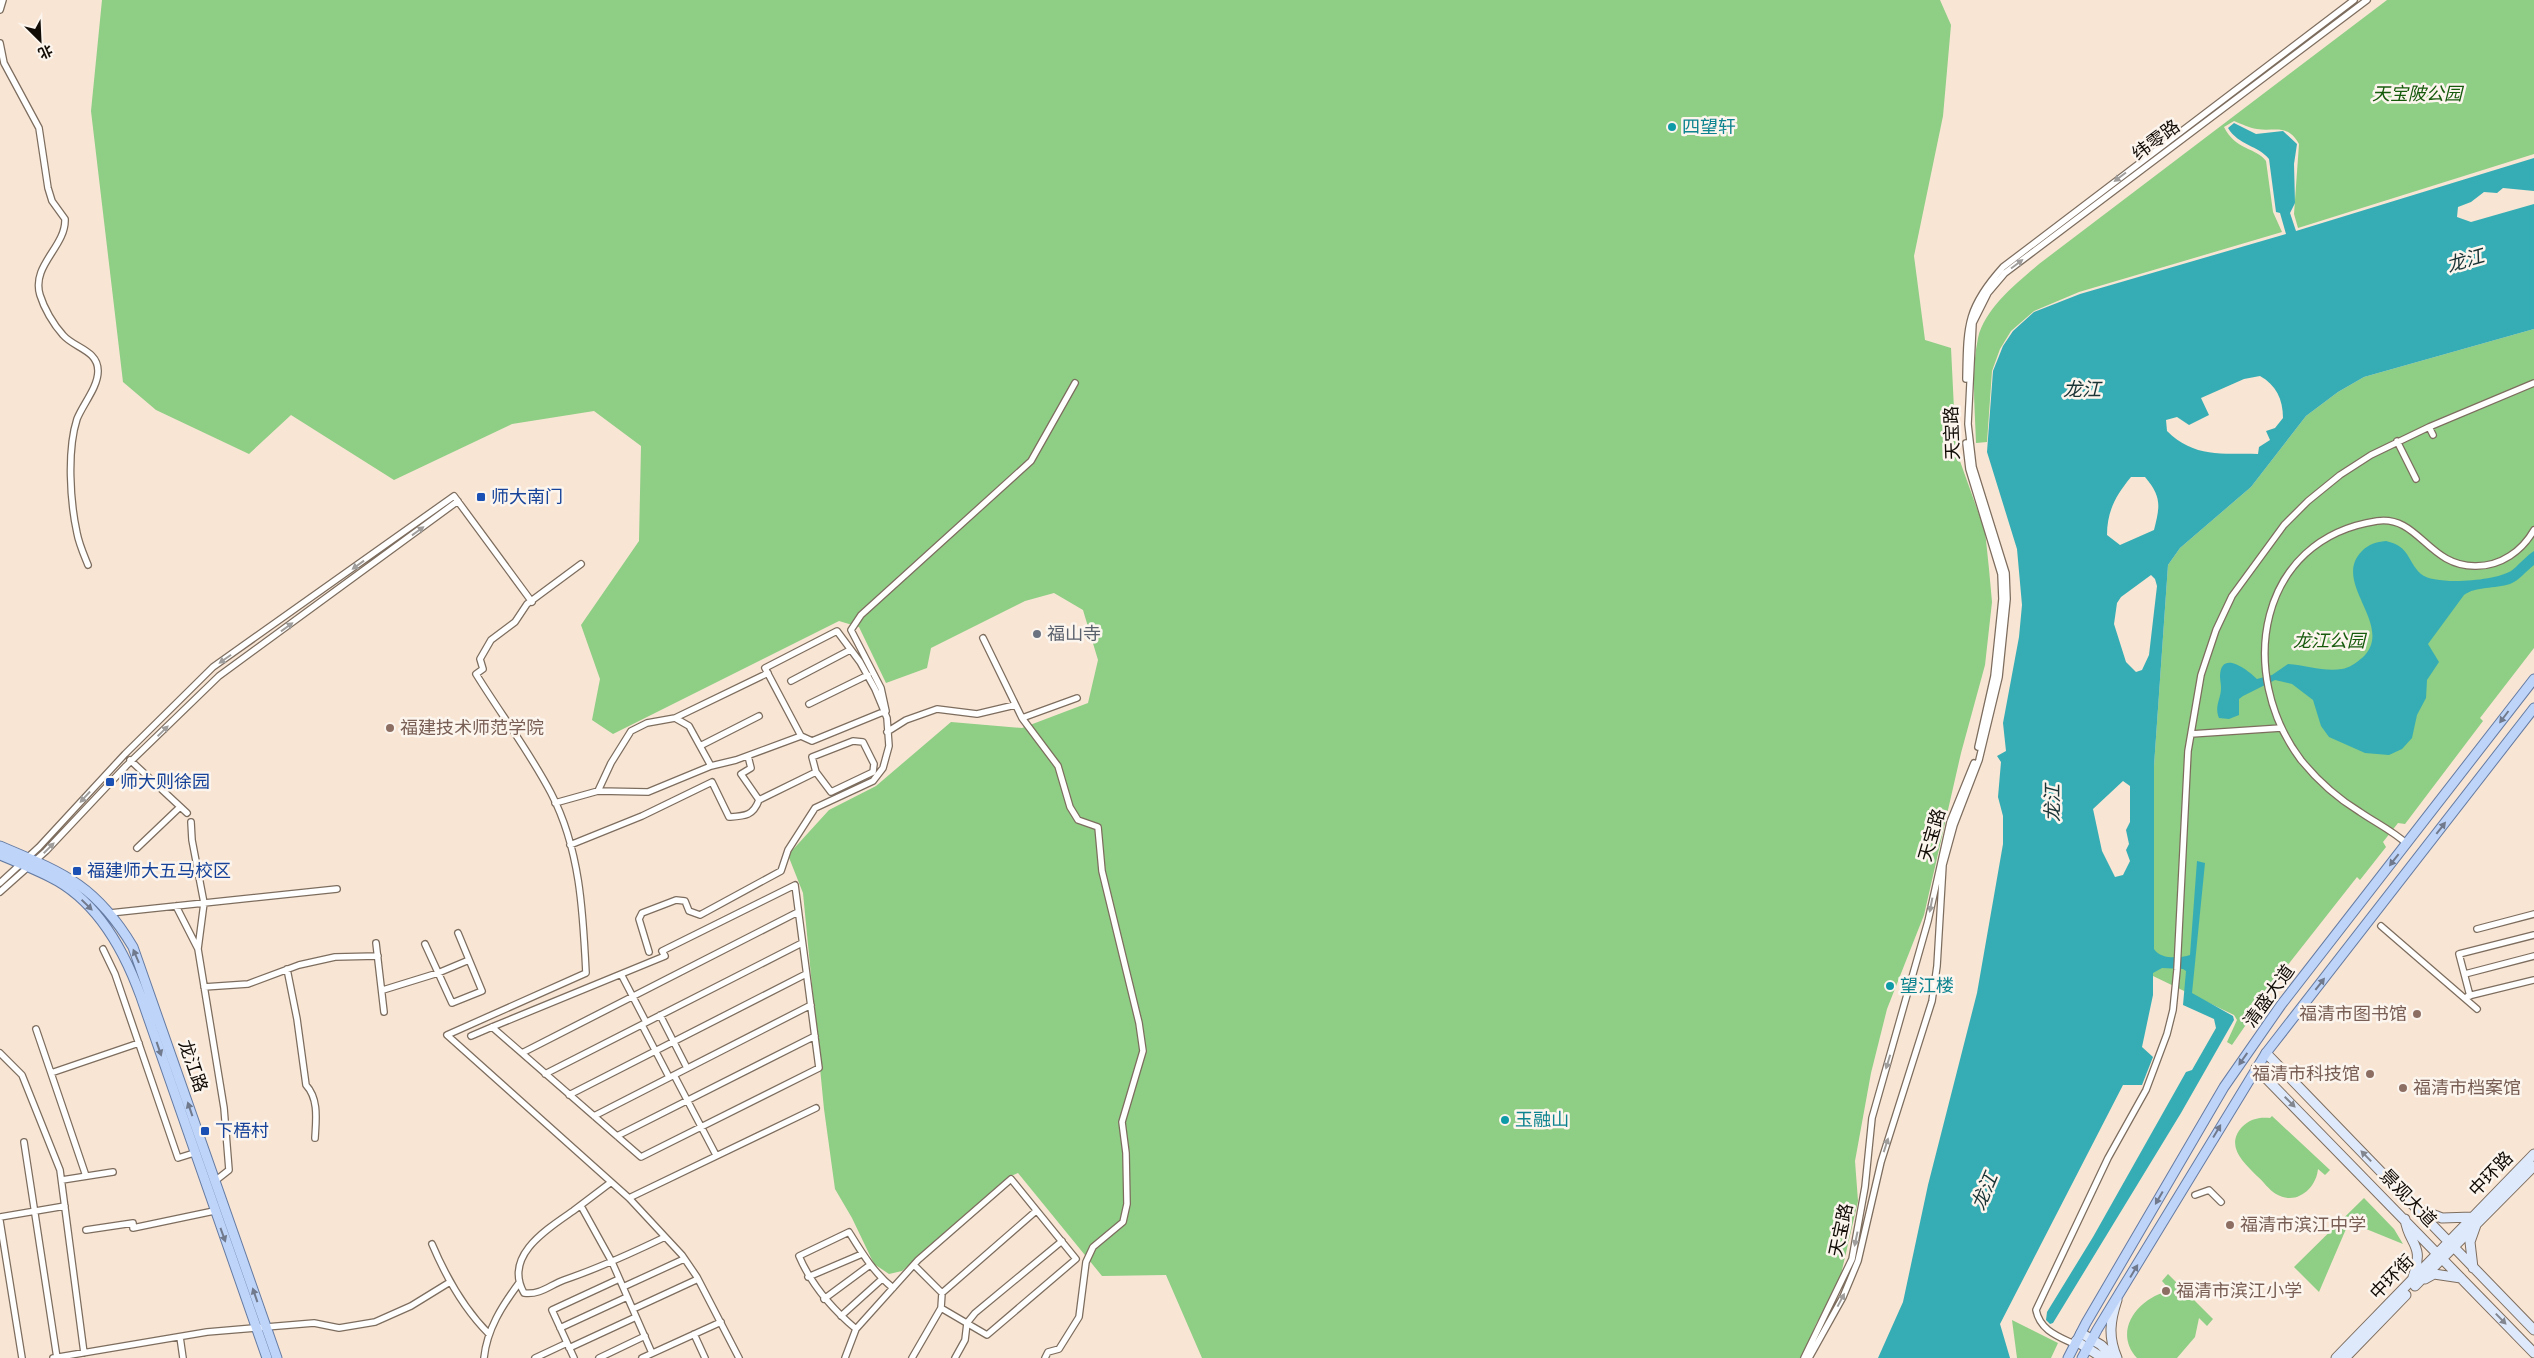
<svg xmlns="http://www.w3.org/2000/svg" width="2534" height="1358" viewBox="0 0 2534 1358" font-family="'Zilla Slab','Noto Sans SC',serif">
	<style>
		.green { fill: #8ece85 }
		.water { fill: #36adb4; fill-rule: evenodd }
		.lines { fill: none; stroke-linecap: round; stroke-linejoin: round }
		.street-casing { stroke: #7d6d5e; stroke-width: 8 }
		.secondary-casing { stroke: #7d6d5e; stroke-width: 11 }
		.primary-casing { stroke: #657ba2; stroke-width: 11 }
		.street { stroke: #fff; stroke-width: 5.5 }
		.secondary { stroke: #dee9fc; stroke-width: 9 }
		.primary { stroke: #bed4f9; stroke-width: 9 }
		.oneway { fill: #a09e9c }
		.oneway2 { fill: #717a8c }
		.oneway3 { fill: #82868e }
		.culture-dot { fill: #0f9aa8; stroke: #fcf5ee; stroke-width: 2 }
		.transit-dot { fill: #1a4fb4; stroke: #fcf5ee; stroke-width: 2 }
		.worship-dot { fill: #6b7280; stroke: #fcf5ee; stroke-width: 2 }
		.education-dot { fill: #8d6e63; stroke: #fcf5ee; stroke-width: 2 }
		.labels { text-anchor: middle; stroke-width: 5; stroke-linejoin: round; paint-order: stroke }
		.park-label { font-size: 18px; font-style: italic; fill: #165a0c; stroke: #fcf5ee }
		.culture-label { font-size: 18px; fill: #0d838f; stroke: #fcf5ee; text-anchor: start }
		.street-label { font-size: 18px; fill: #120c07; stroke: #fcf5ee }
		.transit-label { font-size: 18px; fill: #164399; stroke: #fcf5ee; text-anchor: start }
		.worship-label { font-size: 18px; fill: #5b616d; stroke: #fcf5ee; text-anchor: start }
		.education-label { font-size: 18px; fill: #785e54; stroke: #fcf5ee; text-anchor: start }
		.water-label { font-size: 19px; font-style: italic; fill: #1a3335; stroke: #fcf5ee }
	</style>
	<rect width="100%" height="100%" fill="#f8e5d4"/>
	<!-- green -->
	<path class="green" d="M102,0H1940L1951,25L1943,116L1914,256L1925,340L1951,348L1956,450L1985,531L1989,569L1992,602L1985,665L1961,753L1924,915L1887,1009L1871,1073L1855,1161L1858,1201L1839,1283L1816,1324L1802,1358H1202L1166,1275L1102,1276L1018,1173L1011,1176L902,1271L889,1274L874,1264L852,1218L835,1189L824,1109L803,893L788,855L829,810L876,786L951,722L1022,728L1088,703L1098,660L1083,610L1054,593L1025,601L931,648L927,668L886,683L859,627L839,621L613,734L592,720L600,679L581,625L639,541L641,446L594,411L512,424L394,480L291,415L249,454L156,410L123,382L91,111Z
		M2387,0H2534V154L2298,228L2294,214L2299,144C2287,123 2275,132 2257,129C2249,128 2242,124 2234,121L2224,127C2235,150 2257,148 2266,161L2273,212L2282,232L2079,292L2034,311L2011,331L2000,349L1992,371L1987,442L1976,443C1975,409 1971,371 1978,338C1985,308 2017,283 2039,264Z
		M2534,329V648L2480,718L2483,721L2405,824L2398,823L2383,842L2386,847L2360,880L2357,877L2254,1008L2256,1010L2232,1045L2227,1042L2237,1020L2234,1015L2153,976L2154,766L2168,565L2180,548L2251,487L2306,416L2338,392L2364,377Z
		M2272,1116L2330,1170L2325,1175L2318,1169C2316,1189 2296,1206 2276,1194C2269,1190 2263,1181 2257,1176C2243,1162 2225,1146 2242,1127C2250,1119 2259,1117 2270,1118Z
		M2364,1198L2394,1229L2403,1244L2349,1222L2319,1292L2294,1267Z
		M2168,1274L2213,1319L2207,1326L2199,1318L2195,1337L2177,1358H2137C2111,1330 2141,1295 2171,1291L2162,1281Z
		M2012,1320L2058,1343L2051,1358H2017Z"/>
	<!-- water -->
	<path class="water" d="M2234,123L2256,134L2283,131L2297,144L2294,164L2295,203L2290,213L2296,231L2534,158V191L2503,188L2497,193L2484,192L2471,202L2458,207L2457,217L2471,222L2534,204V329L2364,377L2338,392L2306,416L2251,487L2180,548L2168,565L2154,766V949C2161,960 2180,958 2190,955L2197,861L2205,863L2192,993L2233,1016L2234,1020L2181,1113L2053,1323L2050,1324L2046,1320L2047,1312L2093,1237L2186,1072L2192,1070L2216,1028L2214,1019L2183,1005L2186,971L2183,969L2162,968L2153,973V995L2142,1047L2153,1057L2142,1085H2123L2000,1324L2010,1358H1878L1903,1302L1928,1185L1977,993L2003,844V816L1998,797L2001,762L1997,756L2006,751L2003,723L2019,637L2022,605L2017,549L1987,452L1993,371L2003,346L2013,331L2034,312L2080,294L2286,234L2280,213L2276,212L2269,159C2258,145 2239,146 2228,128ZM2260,376C2276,385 2283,399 2283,418L2275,428L2266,431L2270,440L2259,447L2258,454C2222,453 2194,458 2167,431L2166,420L2177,417L2189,425L2209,415L2201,398L2244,379ZM2131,477H2145C2162,497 2160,506 2154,530L2120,545L2107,535C2107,511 2116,495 2131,477ZM2151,575L2155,579L2157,586L2149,655L2142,670L2136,672L2126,662L2114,624L2117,603L2121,597ZM2123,781L2130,786V822L2126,830L2129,844L2126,850L2130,861L2123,875L2115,877L2102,851L2093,809Z
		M2386,541C2411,547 2406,560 2421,574C2435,586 2495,581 2511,571C2519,565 2525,557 2534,551V565C2526,571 2520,580 2510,584C2495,589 2476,586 2464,595L2428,644L2439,662L2427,680L2426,698L2417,715L2412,738L2402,749L2389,755L2365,753L2329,737L2321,726L2313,700L2292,684L2275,680L2243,696L2239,699V715L2229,719L2219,718C2214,706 2221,699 2221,688C2221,684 2220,680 2220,676C2221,649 2248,670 2257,679L2272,675L2288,664C2306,665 2324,672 2342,669C2349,668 2356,663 2362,658C2397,626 2330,583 2362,551C2369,544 2376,542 2386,541Z"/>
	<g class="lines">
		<defs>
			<path id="street" d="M0,10L3,0
				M0,43L4,63L39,128L48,188L52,201L65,219C66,247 31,265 40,295C44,308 53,324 63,335C74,348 98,350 98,371C98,387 83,404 77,419C67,450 70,501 77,533C79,544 84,555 88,565
				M1966,379C1967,326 1966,308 2003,267L2354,0
				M2429,427L2433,435
				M2397,441L2416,479
				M1966,443L1969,469L2001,574L2002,599L1994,676L1978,747
				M581,564L527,604L515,622L491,640L480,659L483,669L476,674C500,713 529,751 551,793C580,849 583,911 586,973L447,1035L629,1198L682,1255L697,1277L739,1358
				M983,638L1022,718L1077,698
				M791,681L850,650
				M809,704L868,675
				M886,711L881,688L851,630L861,615L1031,461L1075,383
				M675,718L768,673
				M1022,718L1058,766L1070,807L1078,820L1098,827L1102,871L1139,1023L1143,1051L1122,1122L1126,1153L1127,1204L1123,1222L1093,1247L1086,1262L1079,1317L1059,1349L1048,1352L1045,1358
				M887,732L906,720L937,709L977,714L1015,705
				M2191,734L2281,728
				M853,741L863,742L874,764L873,772L831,792L816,772L812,757Z
				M700,746L759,716
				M748,756L751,768L741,774L759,800L816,772
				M130,760L187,813
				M598,791L611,763L631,731L647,723L675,718L689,726L711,766
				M555,803L598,791L648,792L711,766L736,760L801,736L812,741L883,712
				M191,822L192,840L204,903L198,949
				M2407,844C2393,831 2376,823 2360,812C2337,798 2318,781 2301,760C2236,674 2257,539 2377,521C2419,515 2428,567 2476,566C2501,566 2522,551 2534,530
				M570,845L642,816L712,782L729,817C745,816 753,816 759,800
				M137,848L180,807
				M0,883L39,847L125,754L213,667L454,496L532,602
				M0,892L46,851L126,766L219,676L458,501
				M176,906L198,949L224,1108L229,1170L215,1181
				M110,913L337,889
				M2381,926L2477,1009
				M2477,929L2534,914
				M376,943L384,1012
				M425,944L452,1003L482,991L458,933
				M103,949L115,974L178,1158L194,1153
				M649,952L639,919L642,913L676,900L685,901L689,911L700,915L781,871L788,850L815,808L873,781L883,768L889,746L887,718L875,689L860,662L837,631L765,668L801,736
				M287,969L297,1019L306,1085C319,1099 316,1120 315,1138
				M621,974L646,1022
				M2465,974L2534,956
				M204,987L248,984L299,965L335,957L378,956
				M383,990L438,973L469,960
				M2468,996L2534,980
				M2470,996L2459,954L2534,935
				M660,1015L687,1068
				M642,1025L669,1077
				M36,1029L86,1176
				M471,1036L492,1027L665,956L662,951L795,885L819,1068L641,1157L492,1027
				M0,1053L22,1075L60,1170L84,1353
				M522,1053L798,912
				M51,1073L139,1043
				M545,1074L802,943
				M674,1075L716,1155
				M569,1095L806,974
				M594,1116L811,1005
				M617,1136L815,1036
				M24,1142L57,1358
				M62,1180L113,1172
				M610,1183C598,1192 585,1202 573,1211C547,1229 503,1256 524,1293C541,1295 550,1285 564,1280C599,1268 632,1253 665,1237
				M2195,1195L2209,1190L2221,1202
				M629,1198L816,1108
				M581,1206L612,1262L652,1353
				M0,1217L65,1206
				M0,1221L22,1358
				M86,1230L133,1223V1228L214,1211
				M432,1244C446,1277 464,1309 489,1334
				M914,1265L942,1293
				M808,1277L862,1254
				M623,1287L684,1259
				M824,1299L870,1265
				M633,1309L698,1279
				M841,1316L882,1279
				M560,1328L627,1297
				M856,1329C831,1308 812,1286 799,1256L849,1232C862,1253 874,1273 893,1288
				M694,1334L705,1358
				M180,1337L183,1358
				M2074,1344C2057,1336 2040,1330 2036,1310L2108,1158L2146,1090L2167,1034L2173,1010L2177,970L2188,751L2201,675L2216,630L2232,596L2284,525L2308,501L2340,475L2371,455L2429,427L2534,383
				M569,1348L636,1317
				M53,1358L207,1332L314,1323L339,1328L375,1322L411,1306L450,1282
				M484,1358C487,1329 502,1306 519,1283
				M535,1358L567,1343
				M574,1358L552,1310L619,1279
				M599,1358L645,1336
				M642,1358L721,1322
				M845,1358L856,1329L918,1260L1011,1179L1076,1259L987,1335L941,1308
				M912,1358L941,1308L942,1293L1036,1211
				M955,1358L965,1340L967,1323L975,1313L1062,1241
				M1804,1358L1852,1259L1865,1187L1872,1118L1928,921L1950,822L1974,763
				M1809,1358L1843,1297L1858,1261L1881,1162L1932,1001L1937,966L1943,865L1954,825L1979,760L1999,677L2007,599L2006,573L1973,467L1968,424L1973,323L1988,293L2005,273L2367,0"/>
			<path id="secondary" d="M2266,1053L2534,1330
				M2256,1068L2534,1353
				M2421,1210L2442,1218L2472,1217
				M2405,1219C2409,1246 2425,1243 2413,1277
				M2473,1268L2470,1242L2476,1225
				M2425,1279L2434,1274L2461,1278
				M2415,1286L2534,1166
				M2081,1333L2101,1345L2114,1358
				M2076,1341L2103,1358
				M2117,1358C2108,1337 2110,1321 2117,1300
				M2336,1358L2534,1154
				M2345,1358L2406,1295"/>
			<path id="primary" d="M0,846C64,873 96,885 133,947L277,1358
				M0,855C17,862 34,869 50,877C97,900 124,950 141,997L267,1358
				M2068,1358L2086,1323L2224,1087L2281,1005L2534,679
				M2082,1358L2097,1330L2266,1053L2534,708"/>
		</defs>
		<!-- street casing -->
		<use href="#street" class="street-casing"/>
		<!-- secondary casing -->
		<use href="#secondary" class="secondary-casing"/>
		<!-- primary casing -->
		<use href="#primary" class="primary-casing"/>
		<!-- street -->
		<use href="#street" class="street"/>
		<!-- secondary -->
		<use href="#secondary" class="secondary"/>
		<!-- primary -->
		<use href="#primary" class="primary"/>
	</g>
	<!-- one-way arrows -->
	<defs><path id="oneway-solid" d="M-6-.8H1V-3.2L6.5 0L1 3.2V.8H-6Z" transform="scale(1.25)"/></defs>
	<g class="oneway">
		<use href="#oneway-solid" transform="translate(2120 177) rotate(143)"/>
		<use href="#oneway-solid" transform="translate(2017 264) rotate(-37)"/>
		<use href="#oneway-solid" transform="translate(418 531) rotate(-36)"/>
		<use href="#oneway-solid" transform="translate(358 565) rotate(144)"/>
		<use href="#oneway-solid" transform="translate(287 627) rotate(-36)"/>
		<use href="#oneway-solid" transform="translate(225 659) rotate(145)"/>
		<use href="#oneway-solid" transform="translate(163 731) rotate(-44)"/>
		<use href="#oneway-solid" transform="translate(85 797) rotate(133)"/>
		<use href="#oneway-solid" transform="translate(49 848) rotate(-45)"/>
		<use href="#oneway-solid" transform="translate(1931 905) rotate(101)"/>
		<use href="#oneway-solid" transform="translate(1888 1062) rotate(107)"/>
		<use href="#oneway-solid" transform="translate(1886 1145) rotate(-72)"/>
		<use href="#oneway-solid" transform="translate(1856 1239) rotate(102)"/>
		<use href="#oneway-solid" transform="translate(1841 1300) rotate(-62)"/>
	</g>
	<g class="oneway2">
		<use href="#oneway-solid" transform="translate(2504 717) rotate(127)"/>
		<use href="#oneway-solid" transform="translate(2441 828) rotate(-52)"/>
		<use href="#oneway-solid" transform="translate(2394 860) rotate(128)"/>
		<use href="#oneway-solid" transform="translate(87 905) rotate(44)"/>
		<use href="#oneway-solid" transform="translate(136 956) rotate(-113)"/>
		<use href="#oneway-solid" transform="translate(2320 984) rotate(-52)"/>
		<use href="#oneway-solid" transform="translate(159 1049) rotate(71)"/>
		<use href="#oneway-solid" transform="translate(2243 1059) rotate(125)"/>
		<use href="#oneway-solid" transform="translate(190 1109) rotate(-109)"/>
		<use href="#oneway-solid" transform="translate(2217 1131) rotate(-59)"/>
		<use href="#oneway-solid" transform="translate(2159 1198) rotate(120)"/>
		<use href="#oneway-solid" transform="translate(223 1235) rotate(70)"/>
		<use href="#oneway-solid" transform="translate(2134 1271) rotate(-59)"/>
		<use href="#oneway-solid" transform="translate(255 1295) rotate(-109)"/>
	</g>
	<g class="oneway3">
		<use href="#oneway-solid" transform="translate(2290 1102) rotate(45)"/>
		<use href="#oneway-solid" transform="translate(2366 1156) rotate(-134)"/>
		<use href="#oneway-solid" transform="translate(2501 1319) rotate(46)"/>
	</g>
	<!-- markers -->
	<g class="culture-dot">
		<circle cx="1672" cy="127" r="5"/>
		<circle cx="1890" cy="986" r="5"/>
		<circle cx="1505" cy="1120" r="5"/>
	</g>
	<g class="transit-dot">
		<rect x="476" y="492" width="10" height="10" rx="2.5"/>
		<rect x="105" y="777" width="10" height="10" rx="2.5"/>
		<rect x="72" y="866" width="10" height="10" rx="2.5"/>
		<rect x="200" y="1126" width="10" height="10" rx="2.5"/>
	</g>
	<circle class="worship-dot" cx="1037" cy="634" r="5"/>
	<g class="education-dot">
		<circle cx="390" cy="728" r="5"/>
		<circle cx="2417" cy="1014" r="5"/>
		<circle cx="2370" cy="1074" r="5"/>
		<circle cx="2403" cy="1088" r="5"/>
		<circle cx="2230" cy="1225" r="5"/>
		<circle cx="2166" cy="1291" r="5"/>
	</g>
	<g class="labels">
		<!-- park labels -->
		<g class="park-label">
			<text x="2417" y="100">天宝陂公园</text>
			<text x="2329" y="647">龙江公园</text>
		</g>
		<!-- culture labels -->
		<g class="culture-label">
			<text x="1682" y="133">四望轩</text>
			<text x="1900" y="992">望江楼</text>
			<text x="1515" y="1126">玉融山</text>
		</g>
		<!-- street labels -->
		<g class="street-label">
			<text transform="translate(2156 140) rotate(-37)" y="6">纬零路</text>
			<text transform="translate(1952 433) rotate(-92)" y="6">天宝路</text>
			<text transform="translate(1932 835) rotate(-74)" y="6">天宝路</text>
			<text transform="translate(2269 996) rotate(-54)" y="6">清盛大道</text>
			<text transform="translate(193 1066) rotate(71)" y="6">龙江路</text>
			<text transform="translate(2491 1174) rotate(-46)" y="6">中环路</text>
			<text transform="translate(2408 1198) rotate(46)" y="6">景观大道</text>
			<text transform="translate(1841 1230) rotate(-78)" y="6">天宝路</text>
			<text transform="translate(2392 1277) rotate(-46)" y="6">中环街</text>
		</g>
		<!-- transit labels -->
		<g class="transit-label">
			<text x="491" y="503">师大南门</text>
			<text x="120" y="788">师大则徐园</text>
			<text x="87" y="877">福建师大五马校区</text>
			<text x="215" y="1137">下梧村</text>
		</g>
		<!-- worship labels -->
		<g class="worship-label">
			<text x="1047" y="640">福山寺</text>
		</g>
		<!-- education labels -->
		<g class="education-label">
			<text x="400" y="734">福建技术师范学院</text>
			<text x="2407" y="1020" text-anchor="end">福清市图书馆</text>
			<text x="2360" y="1080" text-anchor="end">福清市科技馆</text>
			<text x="2413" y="1094">福清市档案馆</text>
			<text x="2240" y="1231">福清市滨江中学</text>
			<text x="2176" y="1297">福清市滨江小学</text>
		</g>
		<!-- water labels -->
		<g class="water-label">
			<text transform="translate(2465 260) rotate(-16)" y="7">龙江</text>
			<text x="2082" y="396">龙江</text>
			<text transform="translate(2052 803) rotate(-90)" y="7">龙江</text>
			<text transform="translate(1984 1191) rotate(-67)" y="7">龙江</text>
		</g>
	</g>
	<!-- north arrow -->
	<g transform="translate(40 40) rotate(156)" stroke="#fcf5ee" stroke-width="4" paint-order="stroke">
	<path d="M0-4L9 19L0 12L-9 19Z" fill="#120c07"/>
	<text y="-8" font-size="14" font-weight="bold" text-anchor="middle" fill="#120c07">北</text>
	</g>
</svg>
